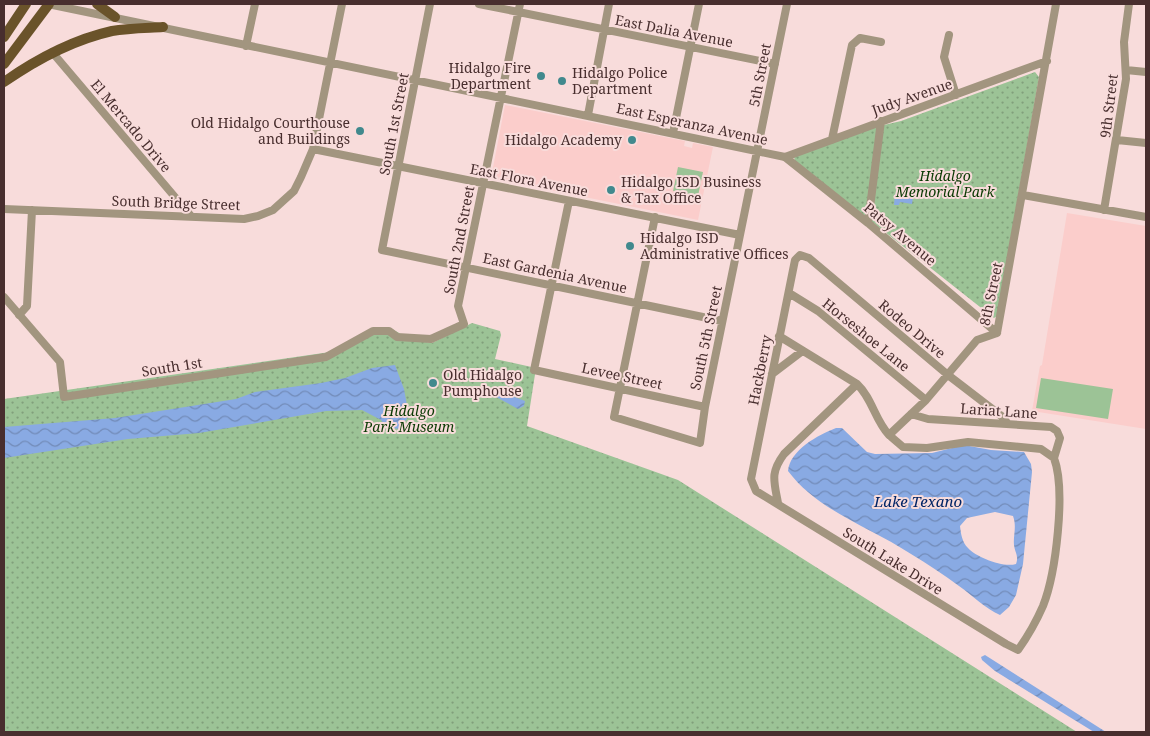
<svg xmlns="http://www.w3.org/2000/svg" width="1150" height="736" viewBox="0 0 1150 736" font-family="'Noto Serif',serif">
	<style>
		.built { fill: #fbcdcb }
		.grass { fill: #9cc396 }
		.park { fill: url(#park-dots) }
		.water { fill: url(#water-waves); fill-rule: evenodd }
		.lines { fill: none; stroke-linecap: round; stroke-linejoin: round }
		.minor { stroke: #a2957f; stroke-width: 8 }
		.major { stroke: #6a532a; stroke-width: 10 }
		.poi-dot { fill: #41898d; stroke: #f8dcdb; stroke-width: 2 }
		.labels { text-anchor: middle; stroke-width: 4; stroke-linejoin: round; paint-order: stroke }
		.street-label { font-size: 14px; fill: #482e2e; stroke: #f8dcdb }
		.poi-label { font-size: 14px; fill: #482e2e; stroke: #f8dcdb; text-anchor: start }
		.park-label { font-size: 14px; font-style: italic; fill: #0a3a03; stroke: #f8dcdb }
		.water-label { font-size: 15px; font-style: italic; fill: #012465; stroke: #f8dcdb }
	</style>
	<defs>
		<pattern id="park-dots" width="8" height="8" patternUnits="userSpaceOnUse" patternTransform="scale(1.25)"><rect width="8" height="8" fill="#9cc396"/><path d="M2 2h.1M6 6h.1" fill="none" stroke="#819f7b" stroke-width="1.8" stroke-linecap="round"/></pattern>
		<pattern id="water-waves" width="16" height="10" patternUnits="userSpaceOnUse" patternTransform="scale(1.25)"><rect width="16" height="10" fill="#89aae3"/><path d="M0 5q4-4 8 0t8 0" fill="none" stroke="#728bb8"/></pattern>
	</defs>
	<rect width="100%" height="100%" fill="#f8dcdb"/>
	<!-- built -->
	<path class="built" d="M505,105L685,141L684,146L692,148L693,143L713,147L698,220L491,178Z
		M1067,213L1146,226V429L1032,411L1040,366L1042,365Z"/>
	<!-- grass -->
	<path class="grass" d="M678,167L703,172L698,196L673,191Z
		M1041,378L1113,389L1108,419L1036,408Z"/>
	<!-- park -->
	<path class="park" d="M1035,72L1039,77L997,316L994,318L795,161L794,157L867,129L901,121Z
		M472,323L500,331L501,335L495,359L536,368L527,426L678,480L1077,732H4V399L330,352L366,332L392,329L410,339L432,343Z"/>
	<!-- water -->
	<path class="water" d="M910,190L914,191L912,204L900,202L899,205H894L895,194L909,196Z
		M395,365L404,389L409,416L399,429L386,427L381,420L362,410L326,411L199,433L128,439L4,458V427L115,418L236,399L255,392L321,383L345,378L372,368Z
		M487,389H494L525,401L524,406L518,409L487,392Z
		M836,428H842L867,452L875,454L932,453L964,445L991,450L1024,452L1031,464L1032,472L1023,564L1016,595L1009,607L1000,615C985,608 973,596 959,586C944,575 928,564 911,554C870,527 818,511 788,471C790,450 818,435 836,428ZM995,512L1013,516C1017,527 1013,535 1014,545C1015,553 1019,556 1016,564C1003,568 976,557 968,548C962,542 961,534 960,526L967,518Z
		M985,655L1106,732H1094L995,671L982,660L981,657Z"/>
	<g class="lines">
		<!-- minor -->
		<path class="minor" d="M48,4L785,157L868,223L997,333
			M430,4L382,250L722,321
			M479,4L775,64
			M949,35L944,57L956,95
			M246,46L255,4
			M52,52L191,216
			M1126,70L1146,72
			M588,115L609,4
			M673,133L699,4
			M832,139L852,45L860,38L881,42
			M1117,140L1146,143
			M313,149L740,235
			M785,157L1047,61
			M1023,195L1146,217
			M569,201L534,370L705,407
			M4,209L244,219L258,216L273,210L294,191L301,177L313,149L342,4
			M1104,210L1126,79L1124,42L1129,4
			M655,217L614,417L700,443L705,407L787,4
			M868,223L881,121
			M789,293L818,311L926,400
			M4,297L60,362L64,397L326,357L373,331H389L397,337L431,339L464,324L458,306L520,4
			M19,315L27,306L32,210
			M779,336L857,384C872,398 875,420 889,435
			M772,374L801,352
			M911,414L928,419L1051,427L1057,431L1060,438L1054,458
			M1007,423L1004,418L948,375L809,258L800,255L795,260L751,479L756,491L1006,644L1018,650C1028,636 1036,622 1043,606C1056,573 1066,490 1054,458L1041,449L968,442L927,448L903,447L889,435L926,400L977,340L997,333L1056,4
			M778,503C774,481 770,473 784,454L857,384"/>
		<!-- major -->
		<path class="major" d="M97,4L115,17
			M4,37L26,4
			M4,64L49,4
			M4,82C37,59 72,40 112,31C128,28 146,28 163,27"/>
	</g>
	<!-- markers -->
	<g class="poi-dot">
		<circle cx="541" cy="76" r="5"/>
		<circle cx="562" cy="81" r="5"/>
		<circle cx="360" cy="131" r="5"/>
		<circle cx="632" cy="140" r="5"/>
		<circle cx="611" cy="190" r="5"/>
		<circle cx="630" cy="246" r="5"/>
		<circle cx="433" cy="383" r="5"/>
	</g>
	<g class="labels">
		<!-- street labels -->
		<g class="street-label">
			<text transform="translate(674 31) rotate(11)" y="5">East Dalia Avenue</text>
			<text transform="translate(760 75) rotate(-79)" y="5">5th Street</text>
			<text transform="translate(912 97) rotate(-19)" y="5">Judy Avenue</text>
			<text transform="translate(1109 106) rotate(-83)" y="5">9th Street</text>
			<text transform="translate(394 124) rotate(-79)" y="5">South 1st Street</text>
			<text transform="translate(692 124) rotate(12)" y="5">East Esperanza Avenue</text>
			<text transform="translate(131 126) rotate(50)" y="5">El Mercado Drive</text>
			<text transform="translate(529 180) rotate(11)" y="5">East Flora Avenue</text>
			<text transform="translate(176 203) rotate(2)" y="5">South Bridge Street</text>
			<text transform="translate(900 234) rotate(40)" y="5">Patsy Avenue</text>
			<text transform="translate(459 240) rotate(-79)" y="5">South 2nd Street</text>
			<text transform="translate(555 273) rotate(12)" y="5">East Gardenia Avenue</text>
			<text transform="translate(991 294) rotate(-78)" y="5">8th Street</text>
			<text transform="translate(912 329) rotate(40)" y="5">Rodeo Drive</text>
			<text transform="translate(866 335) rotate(39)" y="5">Horseshoe Lane</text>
			<text transform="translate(706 338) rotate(-78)" y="5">South 5th Street</text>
			<text transform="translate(172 367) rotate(-9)" y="5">South 1st</text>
			<text transform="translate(760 370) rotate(-79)" y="5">Hackberry</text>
			<text transform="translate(622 376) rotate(12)" y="5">Levee Street</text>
			<text transform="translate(999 411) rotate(4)" y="5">Lariat Lane</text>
			<text transform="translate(893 561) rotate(32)" y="5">South Lake Drive</text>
		</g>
		<!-- poi labels -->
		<g class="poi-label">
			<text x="531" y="73" text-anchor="end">Hidalgo Fire<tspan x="531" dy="16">Department</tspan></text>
			<text x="572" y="78">Hidalgo Police<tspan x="572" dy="16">Department</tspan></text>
			<text x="350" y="128" text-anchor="end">Old Hidalgo Courthouse<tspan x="350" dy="16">and Buildings</tspan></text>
			<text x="622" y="145" text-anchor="end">Hidalgo Academy</text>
			<text x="621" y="187">Hidalgo ISD Business<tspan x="621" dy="16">&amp; Tax Office</tspan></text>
			<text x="640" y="243">Hidalgo ISD<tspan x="640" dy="16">Administrative Offices</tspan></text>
			<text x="443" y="380">Old Hidalgo<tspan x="443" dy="16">Pumphouse</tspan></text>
		</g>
		<!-- park labels -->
		<g class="park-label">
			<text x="945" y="181">Hidalgo<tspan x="945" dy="16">Memorial Park</tspan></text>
			<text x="409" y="416">Hidalgo<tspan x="409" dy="16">Park Museum</tspan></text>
		</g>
		<!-- water labels -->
		<g class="water-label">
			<text x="918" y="507">Lake Texano</text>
		</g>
	</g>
	<!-- border -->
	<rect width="1150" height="736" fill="none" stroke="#482e2e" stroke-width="10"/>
</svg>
